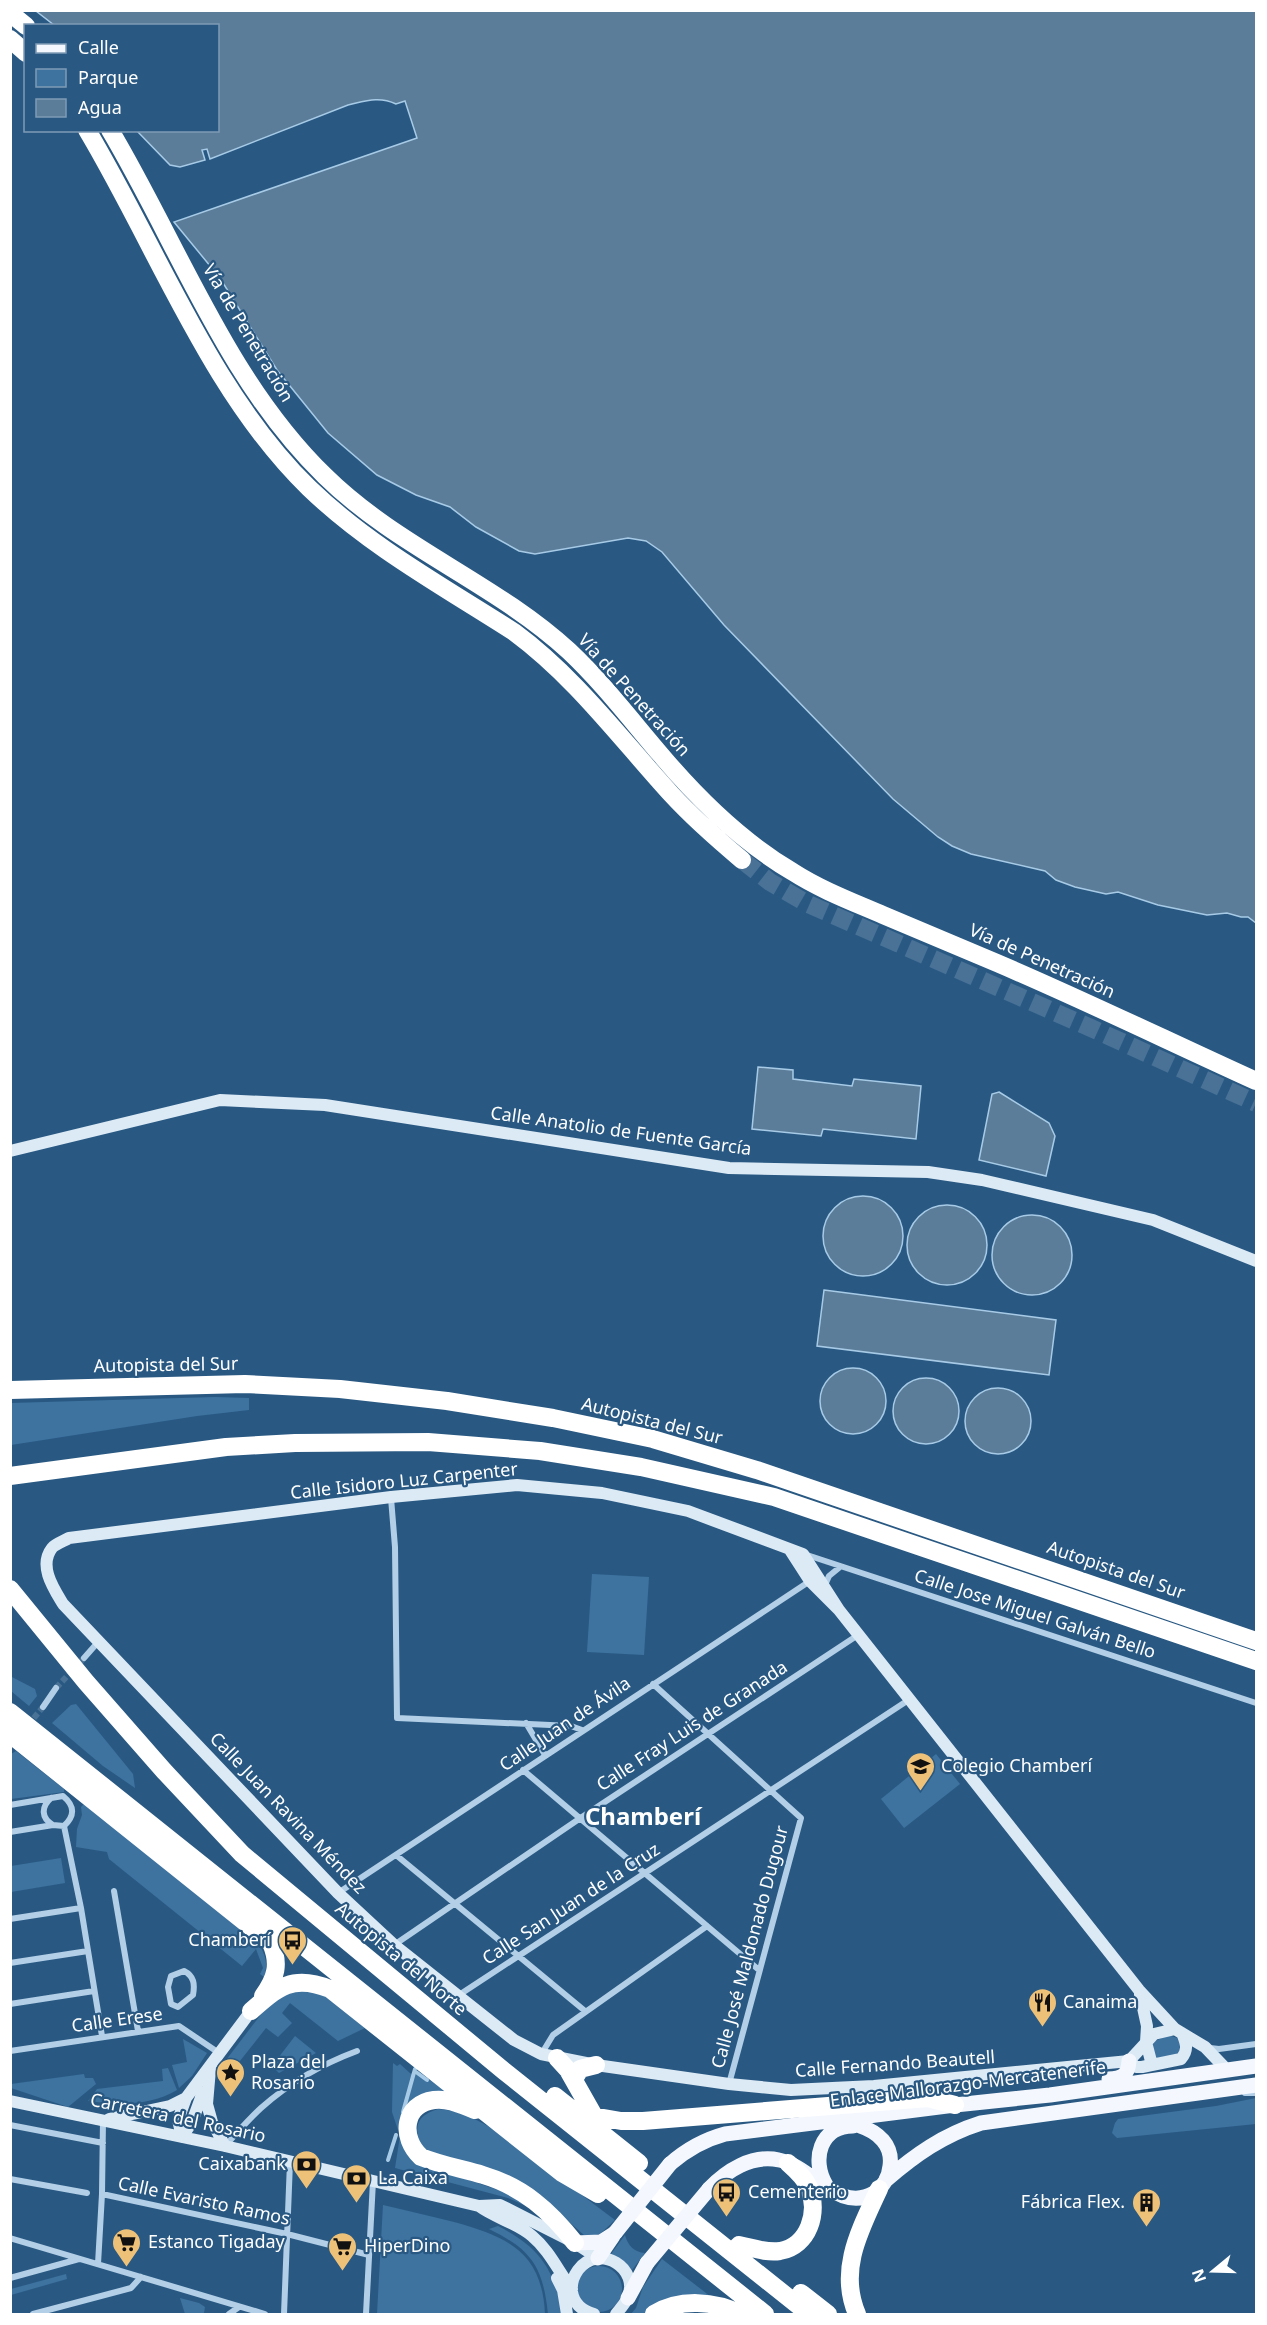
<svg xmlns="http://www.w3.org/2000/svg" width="1267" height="2325" viewBox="0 0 1267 2325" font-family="'Noto Sans',sans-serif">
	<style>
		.green { fill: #3e73a0 }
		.water { fill: #5c7d9a; stroke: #a7cbe7; stroke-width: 1.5 }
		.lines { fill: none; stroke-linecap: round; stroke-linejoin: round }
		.stream { stroke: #a7cbe7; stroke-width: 4 }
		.street-tunnel { stroke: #497296; stroke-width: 6; stroke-dasharray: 6 3; stroke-linecap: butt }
		.highway-tunnel { stroke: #497296; stroke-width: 18; stroke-dasharray: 18 9; stroke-linecap: butt }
		.street { stroke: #b2cfe7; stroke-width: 6 }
		.secondary { stroke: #dceaf6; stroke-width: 12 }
		.primary { stroke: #f4f8fe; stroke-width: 15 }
		.highway { stroke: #fff; stroke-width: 18 }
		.primary-bridge { stroke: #f4f8fe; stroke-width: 15 }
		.labels { text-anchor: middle; stroke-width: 4.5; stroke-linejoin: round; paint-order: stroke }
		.street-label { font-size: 18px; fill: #fff; stroke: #295983 }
		.poi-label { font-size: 18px; fill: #fff; stroke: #295983; text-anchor: start }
		.district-label { font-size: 24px; font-weight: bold; fill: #fff; stroke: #295983 }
	</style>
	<rect width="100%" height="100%" fill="#295983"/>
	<!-- green -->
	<path class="green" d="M215,1397L249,1398V1410L197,1416L11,1445V1403Z
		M592,1574L649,1577L644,1655L587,1652Z
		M10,1676L35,1689L37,1696L29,1706L11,1691Z
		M76,1704L133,1774L135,1788L103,1766L52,1723L71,1705Z
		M16,1751L64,1789V1792L11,1799V1754Z
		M936,1754L960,1784L904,1828L881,1799Z
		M85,1803L260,1946C266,1957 268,1964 264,1977L260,1974L263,1968L256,1949L242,1966L109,1859L107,1852L76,1847L77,1829L82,1815L81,1807Z
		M61,1858L65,1883L11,1892V1866Z
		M293,1988L317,1990L365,2028L338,2041L290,2003L282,2013L292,2023L278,2037L266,2028L232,2071L223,2064L265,2009Z
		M1169,2035L1177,2038L1180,2044L1179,2052L1171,2058H1155L1151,2047L1155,2041Z
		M295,2036L316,2053L279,2073L272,2066Z
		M183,2039L207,2053L192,2076L179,2088L172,2065L187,2062Z
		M393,2063L397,2066L400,2064L411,2074L415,2070L453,2096L434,2094L401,2141L406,2153L415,2162L507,2193L526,2206L508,2198L395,2168L400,2136L392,2112Z
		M168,2068L177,2090C150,2106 119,2105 88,2101L97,2089L163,2081L162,2069Z
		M84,2074L85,2078H93L96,2084L68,2107L11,2088V2084Z
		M1256,2098V2124L1117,2138L1112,2133L1115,2123L1118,2119L1216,2106Z
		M438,2109C477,2112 507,2139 538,2162C564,2181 589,2201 615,2220L599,2235H584L567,2220L432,2154L419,2144C415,2124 417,2116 438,2109Z
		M383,2205C407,2211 431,2216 454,2222C508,2237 542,2252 545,2314H377Z
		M498,2226C542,2249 552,2268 564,2314H548C543,2267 532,2250 489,2229Z
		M625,2235C628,2246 634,2252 645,2253L632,2270L618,2257L611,2254Z
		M662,2259L715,2300L647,2314H631L636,2308L643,2287Z
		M576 2289a23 23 0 1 1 46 0a23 23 0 1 1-46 0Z
		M66,2274L67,2279L11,2295V2289Z
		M180,2298L199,2303L205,2307L204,2313L185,2314Z"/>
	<!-- water -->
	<path class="water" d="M36,11H1256V923L1248,917H1241L1227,913L1207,915L1158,905L1118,892L1106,894L1075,887L1056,880L1045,871L971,854L952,846L938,837L893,799L724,625L662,552L646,541L628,538L535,554L519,551L476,527L450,507L416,495L377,475L328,433L277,370L220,278L174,222L417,138L405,101L396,104C379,96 366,101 348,105L210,159L207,149L202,150L205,160L180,167L170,165L137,131L218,130V26L54,25Z
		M758,1067L793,1070V1079L852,1086L854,1079L921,1086L916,1139L823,1129L821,1136L752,1129Z
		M999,1092L1049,1123L1055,1136L1046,1176L979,1160L992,1094Z
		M823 1236a40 40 0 1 1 80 0a40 40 0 1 1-80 0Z
		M907 1245a40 40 0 1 1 80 0a40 40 0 1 1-80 0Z
		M992 1255a40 40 0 1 1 80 0a40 40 0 1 1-80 0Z
		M824,1290L1056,1320L1049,1375L817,1346Z
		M820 1401a33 33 0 1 1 66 0a33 33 0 1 1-66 0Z
		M893 1411a33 33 0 1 1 66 0a33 33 0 1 1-66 0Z
		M965 1421a33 33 0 1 1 66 0a33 33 0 1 1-66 0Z"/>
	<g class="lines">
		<!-- stream -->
		<path class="stream" d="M416,2072L427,2080
			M403,2112L415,2069
			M388,2160L396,2135"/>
		<!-- street-tunnel -->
		<path class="street-tunnel" d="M56,1688L84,1658
			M28,1725L43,1707"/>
		<!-- highway-tunnel -->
		<path class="highway-tunnel" d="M742,860L770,882L808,904L1091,1028L1256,1103"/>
		<!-- street -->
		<path class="street" d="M391,1498L395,1547L397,1718L571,1726L582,1730
			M807,1555L1256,1703
			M825,1585L829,1576L840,1567
			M84,1658L99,1641
			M653,1684L801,1818L729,2084
			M43,1707L56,1688
			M526,1723L545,1755
			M523,1770L759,1970
			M51,1798C41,1807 41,1818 53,1825
			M10,1805L63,1796C75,1806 75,1816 64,1826L53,1825L10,1832
			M64,1826L81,1908L102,2036
			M396,1855L585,2011
			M114,1891L138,2031
			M338,1893L810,1581
			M10,1919L81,1908
			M394,1945L579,1819L858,1635
			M10,1963L88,1951
			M184,1971C194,1976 195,1984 193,1995L178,2007L171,2004L168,1987L171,1976Z
			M459,1995L910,1699
			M10,2004L94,1991
			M1210,2048L1219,2049L1256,2044
			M10,2051L179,2026L219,2053
			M542,2053L553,2035L707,1926
			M1245,2093H1256
			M10,2125L103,2143
			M225,2146C237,2133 248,2120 261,2108C288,2084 322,2064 357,2051
			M10,2179L87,2193
			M102,2194L287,2234L369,2255
			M10,2238L265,2314
			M98,2264L102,2194L103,2120
			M10,2278L79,2259
			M33,2314L131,2288L141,2277
			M229,2314L239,2307
			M284,2314L290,2162
			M366,2314L373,2181"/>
		<!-- secondary -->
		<path class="secondary" d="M10,1151L220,1100L325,1105L729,1168L928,1172L982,1180L1153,1220L1256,1261
			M790,1550L810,1581L839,1610L1139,1990L1175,2029L1205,2047L1227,2070
			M839,1610L803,1554L688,1511L602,1493L517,1485L391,1497L69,1538C64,1541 55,1544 52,1548C38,1566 54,1589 63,1604L338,1893L394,1945L514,2040L541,2054L596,2065L729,2084L791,2090L874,2086L1129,2061
			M1140,1994L1147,2026L1146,2042L1152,2065
			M1129,2061L1136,2067H1142L1181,2059C1189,2050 1186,2043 1182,2033
			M1129,2061L1154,2034L1175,2029
			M210,2069L207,2104L212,2122L225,2146
			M10,2101L225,2146L479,2206L500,2205L575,2243L598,2258
			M109,2119L170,2106L186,2098
			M182,2137L178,2120L186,2098L251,2011
			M182,2137L192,2122L203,2092
			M479,2206C495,2218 517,2223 532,2236C550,2251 558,2271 572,2289
			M557,2278L563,2290L567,2314
			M594,2314C583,2311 574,2304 572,2292C571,2284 573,2277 578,2270C599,2242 642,2269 627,2299C624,2305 619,2310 616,2314"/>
		<!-- primary -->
		<path class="primary" d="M1109,2079C1123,2078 1128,2075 1129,2061
			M670,2164C687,2149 703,2140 725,2134L955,2105L1050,2095L1256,2066
			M886,2180C915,2155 943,2135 981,2123L1256,2085
			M826,2185C811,2160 820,2126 853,2126
			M709,2189C726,2171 752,2154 779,2160C811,2166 839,2214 874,2193C883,2187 889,2177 890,2166C893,2145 878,2132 860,2126
			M575,2243L601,2242L615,2233
			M598,2258L613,2236
			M628,2298L647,2263"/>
		<!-- highway -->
		<path class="highway" d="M10,13L26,26
			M10,39L26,53
			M87,130C157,247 211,393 309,488C369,546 444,587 514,632C575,677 620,738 671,794C693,818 717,839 742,860
			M110,130C179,246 227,381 325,476C397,547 495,583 569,651C603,683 631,720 661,755C699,800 742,842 793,872C821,890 853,902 883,915C921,931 959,947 997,963C1084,1000 1170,1042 1256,1081
			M10,1390L245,1384L340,1389L447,1401L553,1418L653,1439L757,1470L1256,1641
			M10,1476L226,1447L295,1443L428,1442L540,1451L641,1467L774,1497L1256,1661
			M10,1589L86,1682L164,1771L242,1854L504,2071L809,2314
			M10,1712L765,2314
			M10,1734L271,1943C280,1964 276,1978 263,1996
			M251,2011C278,1987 293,1974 330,1989L562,2173L598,2194
			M557,2058L568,2070L598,2123
			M574,2079L580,2069L596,2065
			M555,2096L639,2163
			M475,2110C462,2105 448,2098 434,2100C403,2104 400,2138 421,2157C441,2165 463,2169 483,2175C523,2187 550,2211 575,2243
			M581,2114L621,2121H643L928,2098L955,2105
			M739,2245C753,2248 766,2253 780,2251C809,2246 819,2212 809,2188C805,2178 796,2170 788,2163
			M801,2293L828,2314
			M654,2314C680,2298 715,2301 741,2314
			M857,2314C838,2270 860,2230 879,2189"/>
		<!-- primary-bridge -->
		<path class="primary-bridge" d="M615,2233L670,2164
			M647,2263L709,2189"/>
	</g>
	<!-- icons -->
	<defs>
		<symbol id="school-pin" viewBox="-11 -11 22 30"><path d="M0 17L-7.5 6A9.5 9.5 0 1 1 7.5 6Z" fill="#eec179" stroke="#295983"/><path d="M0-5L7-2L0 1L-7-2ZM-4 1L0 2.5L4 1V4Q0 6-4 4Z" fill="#111"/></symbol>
		<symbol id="bus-pin" viewBox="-11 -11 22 30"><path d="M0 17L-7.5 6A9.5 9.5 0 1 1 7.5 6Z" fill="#eec179" stroke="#295983"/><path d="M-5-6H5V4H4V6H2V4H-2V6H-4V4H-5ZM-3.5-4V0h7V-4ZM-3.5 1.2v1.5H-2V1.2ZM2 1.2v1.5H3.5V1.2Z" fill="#111"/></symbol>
		<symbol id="restaurant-pin" viewBox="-11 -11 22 30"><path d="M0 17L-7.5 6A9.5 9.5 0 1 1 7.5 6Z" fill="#eec179" stroke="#295983"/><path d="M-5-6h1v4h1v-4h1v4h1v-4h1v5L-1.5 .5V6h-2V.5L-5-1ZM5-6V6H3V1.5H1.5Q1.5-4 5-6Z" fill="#111"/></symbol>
		<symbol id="sight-pin" viewBox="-11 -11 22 30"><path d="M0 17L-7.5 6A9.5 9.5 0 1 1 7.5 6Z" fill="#eec179" stroke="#295983"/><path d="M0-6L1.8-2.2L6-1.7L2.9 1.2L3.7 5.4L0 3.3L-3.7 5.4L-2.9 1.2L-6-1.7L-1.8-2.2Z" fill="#111"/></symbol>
		<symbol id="bank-pin" viewBox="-11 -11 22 30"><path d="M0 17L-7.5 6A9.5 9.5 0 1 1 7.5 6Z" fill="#eec179" stroke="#295983"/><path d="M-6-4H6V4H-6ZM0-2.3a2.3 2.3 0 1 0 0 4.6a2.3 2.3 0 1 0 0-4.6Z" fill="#111"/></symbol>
		<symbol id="building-pin" viewBox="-11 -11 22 30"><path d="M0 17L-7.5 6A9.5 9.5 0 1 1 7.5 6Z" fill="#eec179" stroke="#295983"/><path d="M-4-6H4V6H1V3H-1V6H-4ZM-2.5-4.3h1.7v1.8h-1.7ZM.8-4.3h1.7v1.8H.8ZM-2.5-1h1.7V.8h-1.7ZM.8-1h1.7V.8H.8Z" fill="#111"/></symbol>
		<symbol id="supermarket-pin" viewBox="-11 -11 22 30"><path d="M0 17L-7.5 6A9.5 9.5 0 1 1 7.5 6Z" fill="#eec179" stroke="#295983"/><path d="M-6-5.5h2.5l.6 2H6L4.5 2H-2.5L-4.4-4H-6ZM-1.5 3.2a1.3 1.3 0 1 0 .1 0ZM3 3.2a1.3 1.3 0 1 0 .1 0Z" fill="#111"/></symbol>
	</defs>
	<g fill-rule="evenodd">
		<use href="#school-pin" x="904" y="1750" width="33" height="45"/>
		<use href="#bus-pin" x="276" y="1924" width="33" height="45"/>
		<use href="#restaurant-pin" x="1026" y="1986" width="33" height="45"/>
		<use href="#sight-pin" x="214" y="2056" width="33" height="45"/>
		<use href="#bank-pin" x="290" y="2148" width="33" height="45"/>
		<use href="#bank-pin" x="340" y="2162" width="33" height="45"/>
		<use href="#bus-pin" x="710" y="2176" width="33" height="45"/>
		<use href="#building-pin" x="1130" y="2186" width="33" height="45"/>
		<use href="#supermarket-pin" x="110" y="2226" width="33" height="45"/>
		<use href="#supermarket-pin" x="326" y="2230" width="33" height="45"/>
	</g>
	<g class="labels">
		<!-- street labels -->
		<g class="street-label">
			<text transform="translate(248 333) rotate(59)" y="6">Vía de Penetración</text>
			<text transform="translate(634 695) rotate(48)" y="6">Vía de Penetración</text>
			<text transform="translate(1042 961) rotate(24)" y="6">Vía de Penetración</text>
			<text transform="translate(621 1131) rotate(8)" y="6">Calle Anatolio de Fuente García</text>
			<text transform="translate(166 1365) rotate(-1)" y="6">Autopista del Sur</text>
			<text transform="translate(652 1421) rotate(14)" y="6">Autopista del Sur</text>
			<text transform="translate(404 1481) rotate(-6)" y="6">Calle Isidoro Luz Carpenter</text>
			<text transform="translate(1116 1570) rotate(19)" y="6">Autopista del Sur</text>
			<text transform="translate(1035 1614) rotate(18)" y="6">Calle Jose Miguel Galván Bello</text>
			<text transform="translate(565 1724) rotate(-34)" y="6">Calle Juan de Ávila</text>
			<text transform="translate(692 1726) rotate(-33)" y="6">Calle Fray Luis de Granada</text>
			<text transform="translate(288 1813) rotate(46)" y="6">Calle Juan Ravina Méndez</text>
			<text transform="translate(571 1904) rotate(-33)" y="6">Calle San Juan de la Cruz</text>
			<text transform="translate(750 1947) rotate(-75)" y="6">Calle José Maldonado Dugour</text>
			<text transform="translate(401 1959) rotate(40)" y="6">Autopista del Norte</text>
			<text transform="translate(117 2020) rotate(-8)" y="6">Calle Erese</text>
			<text transform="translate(895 2064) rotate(-4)" y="6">Calle Fernando Beautell</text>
			<text transform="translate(968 2084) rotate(-7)" y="6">Enlace Mallorazgo-Mercatenerife</text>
			<text transform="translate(178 2118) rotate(12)" y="6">Carretera del Rosario</text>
			<text transform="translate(204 2201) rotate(12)" y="6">Calle Evaristo Ramos</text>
		</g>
		<!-- poi labels -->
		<g class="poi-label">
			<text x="941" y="1772">Colegio Chamberí</text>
			<text x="271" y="1946" text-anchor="end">Chamberí</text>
			<text x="1063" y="2008">Canaima</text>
			<text x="251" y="2068">Plaza del<tspan x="251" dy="21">Rosario</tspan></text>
			<text x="286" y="2170" text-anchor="end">Caixabank</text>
			<text x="378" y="2184">La Caixa</text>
			<text x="748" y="2198">Cementerio</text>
			<text x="1125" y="2208" text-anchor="end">Fábrica Flex.</text>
			<text x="148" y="2248">Estanco Tigaday</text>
			<text x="364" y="2252">HiperDino</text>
		</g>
		<!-- district labels -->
		<g class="district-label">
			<text x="643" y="1825">Chamberí</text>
		</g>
	</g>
	<!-- border -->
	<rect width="1267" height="2325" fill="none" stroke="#ffffff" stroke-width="24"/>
	<!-- legend -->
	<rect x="24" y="24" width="195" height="108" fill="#295983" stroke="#7f9bb5" stroke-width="1.5"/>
	<rect x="36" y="44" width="30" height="9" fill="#f4f8fe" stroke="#7f9bb5" stroke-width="1.5"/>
	<text x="78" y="54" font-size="18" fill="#ffffff">Calle</text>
	<rect x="36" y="69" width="30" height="18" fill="#3e73a0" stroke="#7f9bb5" stroke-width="1.5"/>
	<text x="78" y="84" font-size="18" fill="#ffffff">Parque</text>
	<rect x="36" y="99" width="30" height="18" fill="#5c7d9a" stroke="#7f9bb5" stroke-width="1.5"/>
	<text x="78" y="114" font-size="18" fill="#ffffff">Agua</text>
	<!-- north arrow -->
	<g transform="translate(1213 2271) rotate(251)" stroke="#295983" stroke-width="4.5" paint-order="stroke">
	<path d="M0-4.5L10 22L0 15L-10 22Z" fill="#ffffff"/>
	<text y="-9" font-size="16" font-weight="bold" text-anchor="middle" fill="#ffffff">N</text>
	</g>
</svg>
